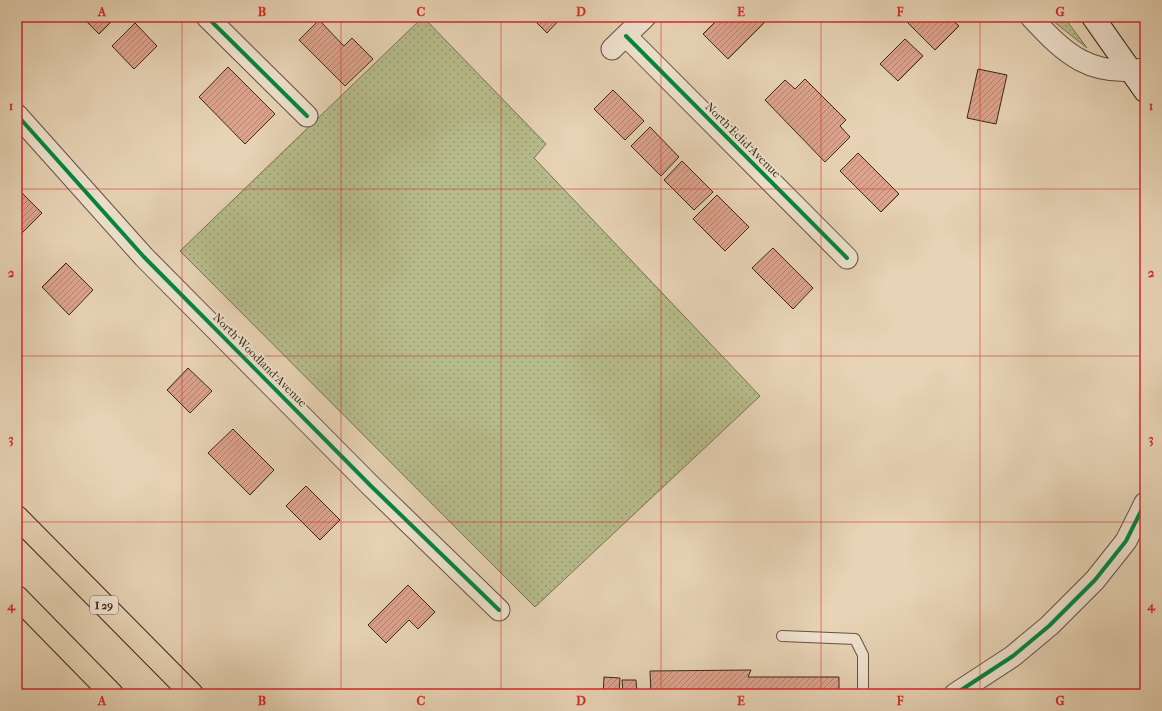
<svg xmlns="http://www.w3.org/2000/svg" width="1162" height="711" viewBox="0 0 1162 711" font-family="'IM FELL French Canon',serif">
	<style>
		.green { fill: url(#green-dots); stroke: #787252 }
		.building { fill: url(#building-hatch); stroke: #3a2717 }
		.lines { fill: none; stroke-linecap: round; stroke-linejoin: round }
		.lane-casing { stroke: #65523e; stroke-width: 12 }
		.street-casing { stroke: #65523e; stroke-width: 23 }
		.secondary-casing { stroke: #3a2717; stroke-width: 24 }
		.highway-casing { stroke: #3a2717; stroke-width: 24 }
		.lane { stroke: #efe2cf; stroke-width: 10 }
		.street { stroke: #efe2cf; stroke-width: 21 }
		.secondary { stroke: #efe2cf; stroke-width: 22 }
		.highway { stroke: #e7d3b5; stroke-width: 22 }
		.cycleway-casing { stroke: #efe2cf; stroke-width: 6 }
		.cycleway { stroke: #00873e; stroke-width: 4 }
		.grid { fill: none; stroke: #d62828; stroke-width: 1; stroke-opacity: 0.55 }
		.labels { text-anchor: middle; stroke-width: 3.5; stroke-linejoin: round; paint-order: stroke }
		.shield { fill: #efe2cf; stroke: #705f4e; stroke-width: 1 }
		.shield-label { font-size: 11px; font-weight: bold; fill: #3a2717 }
		.street-label { font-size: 12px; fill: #3a2717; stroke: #efe2cf }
		.neatline { fill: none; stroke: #d62828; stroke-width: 1.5 }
		.grid-label { font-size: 13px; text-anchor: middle; font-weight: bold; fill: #d62828 }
	</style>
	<defs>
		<pattern id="green-dots" width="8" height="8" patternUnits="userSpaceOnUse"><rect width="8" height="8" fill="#b7bc8c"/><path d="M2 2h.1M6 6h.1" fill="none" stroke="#969971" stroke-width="1.8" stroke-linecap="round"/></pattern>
		<pattern id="building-hatch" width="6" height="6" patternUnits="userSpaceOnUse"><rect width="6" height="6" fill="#dda38d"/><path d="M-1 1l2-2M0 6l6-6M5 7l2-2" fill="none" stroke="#b48572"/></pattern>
	</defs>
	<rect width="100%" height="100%" fill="#e7d3b5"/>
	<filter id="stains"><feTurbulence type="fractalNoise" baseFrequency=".005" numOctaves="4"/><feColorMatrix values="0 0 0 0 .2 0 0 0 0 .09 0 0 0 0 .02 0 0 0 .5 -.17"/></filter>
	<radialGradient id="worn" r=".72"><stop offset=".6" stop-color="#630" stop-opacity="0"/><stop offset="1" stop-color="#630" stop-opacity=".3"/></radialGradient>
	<!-- green -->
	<path class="green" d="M423,17L546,144L534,158L760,396L535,607L180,251Z
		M1048,17H1064L1087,48Z"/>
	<!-- building -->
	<path class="building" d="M82,17H116L99,34Z
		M531,17H562L547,33Z
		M720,17H760L765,22L728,59L703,34Z
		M904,17H949L959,26L935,50L903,18Z
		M319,20L344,46L352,38L373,59L345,86L299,40Z
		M135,23L157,46L134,69L112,46Z
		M905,39L923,56L898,81L880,64Z
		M228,67L275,114L245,144L199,97Z
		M978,69L1007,75L996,124L967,118Z
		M805,79L846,120L840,126L850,137L825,162L765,100L785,80L795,89Z
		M613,90L644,121L625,140L594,109Z
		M650,127L679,157L661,176L631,146Z
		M858,153L899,194L881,212L840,171Z
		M682,161L713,192L694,210L664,180Z
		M17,188L42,213L21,234L17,230Z
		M717,195L749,227L725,251L693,219Z
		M773,248L813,288L793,309L752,268Z
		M66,263L93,290L69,315L42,287Z
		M188,368L212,391L190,413L167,390Z
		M233,429L274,470L250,495L208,453Z
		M306,486L340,520L320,540L286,506Z
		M408,585L435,612L418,629L409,620L386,643L368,625Z
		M751,670L748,677H839V694H651L650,671Z
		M604,677L620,678L619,694H603Z
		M622,680H636L637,694H623Z"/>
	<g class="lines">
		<defs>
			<path id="lane" d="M782,636L855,639L863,655V694"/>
			<path id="street" d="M207,17L307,116
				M1031,17C1066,55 1090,77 1145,69
				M626,36L847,258
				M612,49L645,17
				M17,115L144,257L371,486L499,610
				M955,694L1013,656L1049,626L1095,580L1126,541L1145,503"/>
			<path id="secondary" d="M1093,17L1145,91"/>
			<path id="highway" d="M17,517L192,694
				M17,597L112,694"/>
		</defs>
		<!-- lane casing -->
		<use href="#lane" class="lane-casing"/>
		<!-- street casing -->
		<use href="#street" class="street-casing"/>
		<!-- secondary casing -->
		<use href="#secondary" class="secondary-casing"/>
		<!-- highway casing -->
		<use href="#highway" class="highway-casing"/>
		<!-- lane -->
		<use href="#lane" class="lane"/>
		<!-- street -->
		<use href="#street" class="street"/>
		<!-- secondary -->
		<use href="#secondary" class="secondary"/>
		<!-- highway -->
		<use href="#highway" class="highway"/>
		<defs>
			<path id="cycleway" d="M207,17L307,116
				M626,36L847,258
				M17,115L144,257L371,486L499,610
				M955,694L1013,656L1049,626L1095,580L1126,541L1145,503"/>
		</defs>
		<!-- cycleway casing -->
		<use href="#cycleway" class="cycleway-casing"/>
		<!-- cycleway -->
		<use href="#cycleway" class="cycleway"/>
	</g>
	<!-- grid -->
	<path class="grid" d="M182,17V694M341,17V694M501,17V694M661,17V694M821,17V694M980,17V694M17,189H1145M17,356H1145M17,522H1145"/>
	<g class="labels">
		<!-- shield labels -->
		<rect class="shield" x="90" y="596" width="28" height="18" rx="3"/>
		<g class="shield-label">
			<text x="104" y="609">I 29</text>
		</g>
		<!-- street labels -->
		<g class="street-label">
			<text transform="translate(743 140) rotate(45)" y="4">North Eclid Avenue</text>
			<text transform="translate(260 360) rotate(45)" y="4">North Woodland Avenue</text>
		</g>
	</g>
	<!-- margin -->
	<rect width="1162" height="711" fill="none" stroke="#e7d3b5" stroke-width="44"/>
	<rect x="22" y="22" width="1118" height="667" class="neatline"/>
	<g class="grid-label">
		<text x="102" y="16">A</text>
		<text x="262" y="16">B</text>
		<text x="421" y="16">C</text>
		<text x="581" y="16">D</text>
		<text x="741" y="16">E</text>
		<text x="900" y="16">F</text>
		<text x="1060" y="16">G</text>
		<text x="11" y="110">1</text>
		<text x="1151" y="110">1</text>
		<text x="11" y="277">2</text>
		<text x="1151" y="277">2</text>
		<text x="11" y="443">3</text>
		<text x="1151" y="443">3</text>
		<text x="11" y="610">4</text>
		<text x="1151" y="610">4</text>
		<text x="102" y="705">A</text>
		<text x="262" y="705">B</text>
		<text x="421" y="705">C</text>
		<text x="581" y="705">D</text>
		<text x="741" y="705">E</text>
		<text x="900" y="705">F</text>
		<text x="1060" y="705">G</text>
	</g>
	<rect width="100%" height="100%" filter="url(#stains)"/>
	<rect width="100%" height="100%" fill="url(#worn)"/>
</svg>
